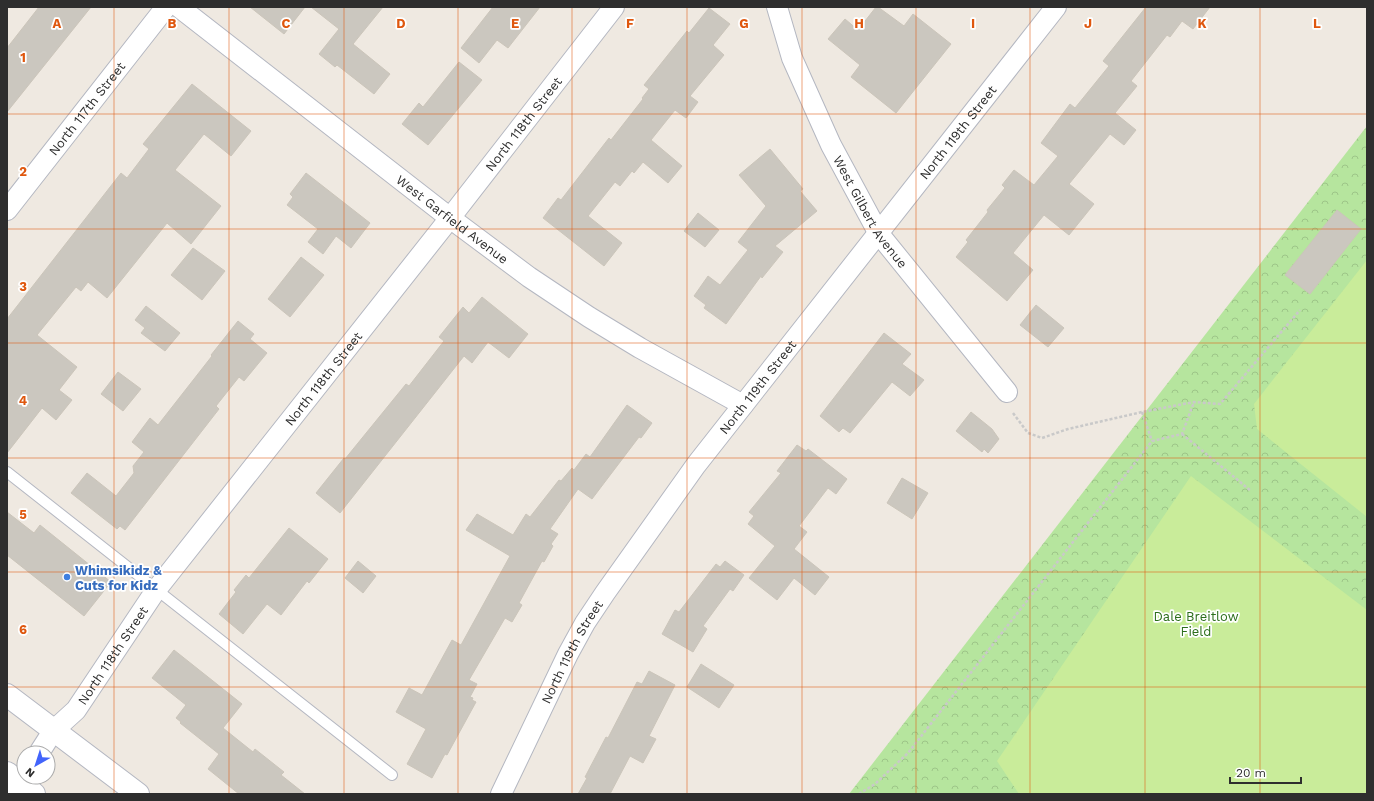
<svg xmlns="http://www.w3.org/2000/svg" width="1374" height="801" viewBox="0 0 1374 801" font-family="'Work Sans',sans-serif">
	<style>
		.forest { fill: url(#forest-crowns) }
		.pitch { fill: #c9ec9a }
		.building { fill: #cbc7bf; stroke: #cbc5ba }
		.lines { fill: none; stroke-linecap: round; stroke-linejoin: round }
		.lane-casing { stroke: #b4b7c1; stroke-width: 12 }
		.street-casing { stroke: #b4b7c1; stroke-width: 22 }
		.secondary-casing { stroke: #b4b7c1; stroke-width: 24 }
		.path { stroke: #c9c9c9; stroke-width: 2.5; stroke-dasharray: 3 2; stroke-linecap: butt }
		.lane { stroke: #fff; stroke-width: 10 }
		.street { stroke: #fff; stroke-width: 20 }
		.secondary { stroke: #fff; stroke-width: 22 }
		.grid { fill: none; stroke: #df570e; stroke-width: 1; stroke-opacity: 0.55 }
		.shop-dot { fill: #3f7fe0; stroke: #fff; stroke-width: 1.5 }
		.labels { text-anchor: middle; stroke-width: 3.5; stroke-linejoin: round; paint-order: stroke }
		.street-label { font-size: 13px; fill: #2e2e2e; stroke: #fff }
		.shop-label { font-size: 13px; font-weight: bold; fill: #366cbe; stroke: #fff; text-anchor: start }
		.park-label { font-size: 13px; fill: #2c6e1b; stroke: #fff }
		.grid-label { font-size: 13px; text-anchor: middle; font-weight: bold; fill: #df570e; stroke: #fff; stroke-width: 3.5; stroke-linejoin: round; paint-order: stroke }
	</style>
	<defs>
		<pattern id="forest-crowns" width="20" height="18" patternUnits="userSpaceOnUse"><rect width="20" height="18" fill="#b6e59e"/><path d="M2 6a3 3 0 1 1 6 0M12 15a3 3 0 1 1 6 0" fill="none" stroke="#9dc588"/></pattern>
	</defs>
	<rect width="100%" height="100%" fill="#efe9e1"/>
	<!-- forest -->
	<path class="forest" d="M1367,126V794H849Z"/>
	<!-- pitch -->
	<path class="pitch" d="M1367,260V517L1257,429L1254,404Z
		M1191,476L1367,610V794H1019L997,761Z"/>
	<!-- building -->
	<path class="building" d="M39,7H91L7,112V48Z
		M250,7H305L284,34Z
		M311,7H383L353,44L390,74L374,94L337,65L335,67L319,54L339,29Z
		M493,7H540L508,48L497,40L479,63L461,48Z
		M876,7H878L904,26L913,14L951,44L896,113L851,77L860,65L828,39L845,19L858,30Z
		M1146,7H1210L1193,29L1182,21L1170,37L1167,35L1131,81L1137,86L1115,113L1136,130L1124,145L1110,134L1069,184L1094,204L1069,235L1044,215L1013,253L1033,270L1007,301L956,257L968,242L966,240L988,212L987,210L1005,188L1002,185L1014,170L1034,185L1058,156L1041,143L1070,104L1075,108L1109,66L1103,61Z
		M709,8L730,24L713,45L724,55L690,96L698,102L686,118L675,110L651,140L682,166L668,183L643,162L634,173L632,171L620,186L615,182L588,216L622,243L604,266L543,218L558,198L561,200L609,138L611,140L643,99L642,98L649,89L644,85L687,31L689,33Z
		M459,62L482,80L428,145L402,124L419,103L423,107Z
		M192,84L251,131L231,156L204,134L175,170L221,206L191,244L167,223L107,298L88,282L81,291L76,287L37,335L77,367L59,390L72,400L56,420L42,408L7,453V319L121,173L127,178L149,149L143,144Z
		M770,149L803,189L800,191L817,211L775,246L783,252L762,278L761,276L726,324L704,308L706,305L694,296L708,276L720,285L748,250L738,242L766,206L739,175Z
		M306,173L370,223L351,248L336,236L323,254L308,242L318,229L287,205L293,197L290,194Z
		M1337,210L1361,229L1310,294L1285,275Z
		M698,213L719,230L705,247L684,231Z
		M193,248L225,271L202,300L171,275Z
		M301,257L324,275L290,317L268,299Z
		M482,297L528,334L509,358L488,342L472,363L464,356L340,513L316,493L344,458L345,459L406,384L409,386L444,341L439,337L463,307L469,313Z
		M1036,305L1064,328L1048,347L1020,325Z
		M146,306L180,333L165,351L141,333L145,328L135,320Z
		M238,321L254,334L250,339L267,353L244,381L239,377L216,406L219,409L125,530L120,526L117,529L71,493L87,473L116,496L134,473L133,466L144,452L132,442L150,418L158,425L212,356L211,355Z
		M884,333L911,354L902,364L924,380L910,396L892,382L850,433L843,428L839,432L820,416Z
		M118,372L141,389L123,411L101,394Z
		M627,405L652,423L641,438L639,437L592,499L578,489L550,529L558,534L551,544L553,546L544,562L542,561L519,603L522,605L512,622L505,618L469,680L477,684L470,697L473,698L472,700L476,702L447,755L445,754L432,778L407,764L426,729L396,712L409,688L422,695L452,640L461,645L510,556L466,530L477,514L513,535L526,514L530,517L559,480L561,481L572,468L574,470L586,454L590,457Z
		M971,412L992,429L999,439L988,453L984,449L982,452L956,431Z
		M797,445L806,451L808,449L847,479L836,494L828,488L799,526L807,532L794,549L829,577L815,595L794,578L777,600L749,578L775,546L748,524L754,516L749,512L781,473L777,471Z
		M902,478L928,493L912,519L887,503Z
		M7,512L34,533L40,525L111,582L84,616L7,555Z
		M289,528L328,559L309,583L307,581L281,615L267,604L243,634L219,614L236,592L234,590L246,575L249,578Z
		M358,561L376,576L363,593L345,578Z
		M725,561L744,575L733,591L730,589L703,626L707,629L693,652L662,634L675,610L679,612L716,564L720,567Z
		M174,650L242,704L223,728L253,752L255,749L284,772L281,775L305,794H239L208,769L219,754L180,723L181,722L176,718L186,705L152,678Z
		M701,664L734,685L719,708L687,687Z
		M649,671L675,685L649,736L656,739L643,763L630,756L610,794H578L587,778L585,777L606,737L608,738L637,682L642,684Z"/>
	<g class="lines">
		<defs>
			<path id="lane" d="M7,472L392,775"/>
			<g id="street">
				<path id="s1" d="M179,7L450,218L529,277L589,317L640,348L743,405"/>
				<path id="s2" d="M777,7L792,58L831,145L879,234L1007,392"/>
				<path id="s3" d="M7,210L166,7"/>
				<path id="s4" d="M39,753L53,731L76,710L156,590L450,218L614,7"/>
				<path d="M11,794L24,775"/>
				<path id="s5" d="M501,794L568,654L585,623L605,593L696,465L1056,7"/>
			</g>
			<path id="secondary" d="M7,695L138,794
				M7,773L34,794"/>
		</defs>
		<!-- lane casing -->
		<use href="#lane" class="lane-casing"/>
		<!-- street casing -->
		<use href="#street" class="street-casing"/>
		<!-- secondary casing -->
		<use href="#secondary" class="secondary-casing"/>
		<!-- path -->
		<path class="path" d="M1142,412L1152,441
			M1013,413L1028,433L1042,438L1068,429L1142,412L1194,402L1220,404L1300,310
			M1182,434L1251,491
			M859,794L875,784L908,753L1152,441L1182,434L1194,402"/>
		<!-- lane -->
		<use href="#lane" class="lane"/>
		<!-- street -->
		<use href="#street" class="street"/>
		<!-- secondary -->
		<use href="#secondary" class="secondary"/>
	</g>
	<!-- grid -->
	<path class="grid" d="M114,7V794M229,7V794M344,7V794M458,7V794M572,7V794M687,7V794M802,7V794M916,7V794M1030,7V794M1145,7V794M1260,7V794M7,114H1367M7,229H1367M7,343H1367M7,458H1367M7,572H1367M7,687H1367"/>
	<!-- markers -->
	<circle class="shop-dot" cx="67" cy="577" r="4"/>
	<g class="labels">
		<!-- street labels -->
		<g class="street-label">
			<text dy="5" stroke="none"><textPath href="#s3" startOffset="129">North 117th Street</textPath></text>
			<text dy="5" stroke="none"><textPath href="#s4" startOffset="795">North 118th Street</textPath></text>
			<text dy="5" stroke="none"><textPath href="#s5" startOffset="807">North 119th Street</textPath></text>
			<text dy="5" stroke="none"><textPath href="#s2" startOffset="226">West Gilbert Avenue</textPath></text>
			<text dy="5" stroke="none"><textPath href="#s1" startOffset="346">West Garfield Avenue</textPath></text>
			<text dy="5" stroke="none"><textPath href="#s4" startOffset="471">North 118th Street</textPath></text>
			<text dy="5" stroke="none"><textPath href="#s5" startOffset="483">North 119th Street</textPath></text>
			<text dy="5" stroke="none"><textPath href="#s5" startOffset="159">North 119th Street</textPath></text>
			<text dy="5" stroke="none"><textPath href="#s4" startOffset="123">North 118th Street</textPath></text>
		</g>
		<!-- shop labels -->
		<g class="shop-label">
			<text x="75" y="575">Whimsikidz &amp;<tspan x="75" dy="15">Cuts for Kidz</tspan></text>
		</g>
		<!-- park labels -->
		<g class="park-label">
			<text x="1196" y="621">Dale Breitlow<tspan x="1196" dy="15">Field</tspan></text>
		</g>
	</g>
	<g class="grid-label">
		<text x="57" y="28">A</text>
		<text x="172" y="28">B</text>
		<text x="286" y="28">C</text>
		<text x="401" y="28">D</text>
		<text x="515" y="28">E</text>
		<text x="630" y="28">F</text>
		<text x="744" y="28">G</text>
		<text x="859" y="28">H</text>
		<text x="973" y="28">I</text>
		<text x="1088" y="28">J</text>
		<text x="1202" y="28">K</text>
		<text x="1317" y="28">L</text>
		<text x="23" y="62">1</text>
		<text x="23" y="176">2</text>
		<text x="23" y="291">3</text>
		<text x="23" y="405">4</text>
		<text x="23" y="519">5</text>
		<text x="23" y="634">6</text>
	</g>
	<!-- border -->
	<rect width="1374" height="801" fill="none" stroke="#2e2e2e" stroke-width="16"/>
	<!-- north arrow -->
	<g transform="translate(36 765) rotate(219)"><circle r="19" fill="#ffffff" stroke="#ababab"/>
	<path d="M0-3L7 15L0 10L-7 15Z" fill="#4264fb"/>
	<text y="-6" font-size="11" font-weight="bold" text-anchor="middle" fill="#2e2e2e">N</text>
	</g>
	<!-- scale -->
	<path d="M1230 777v6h71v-6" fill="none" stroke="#2e2e2e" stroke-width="2"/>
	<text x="1236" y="777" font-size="12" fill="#2e2e2e" stroke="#ffffff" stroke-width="3" paint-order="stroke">20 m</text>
</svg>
